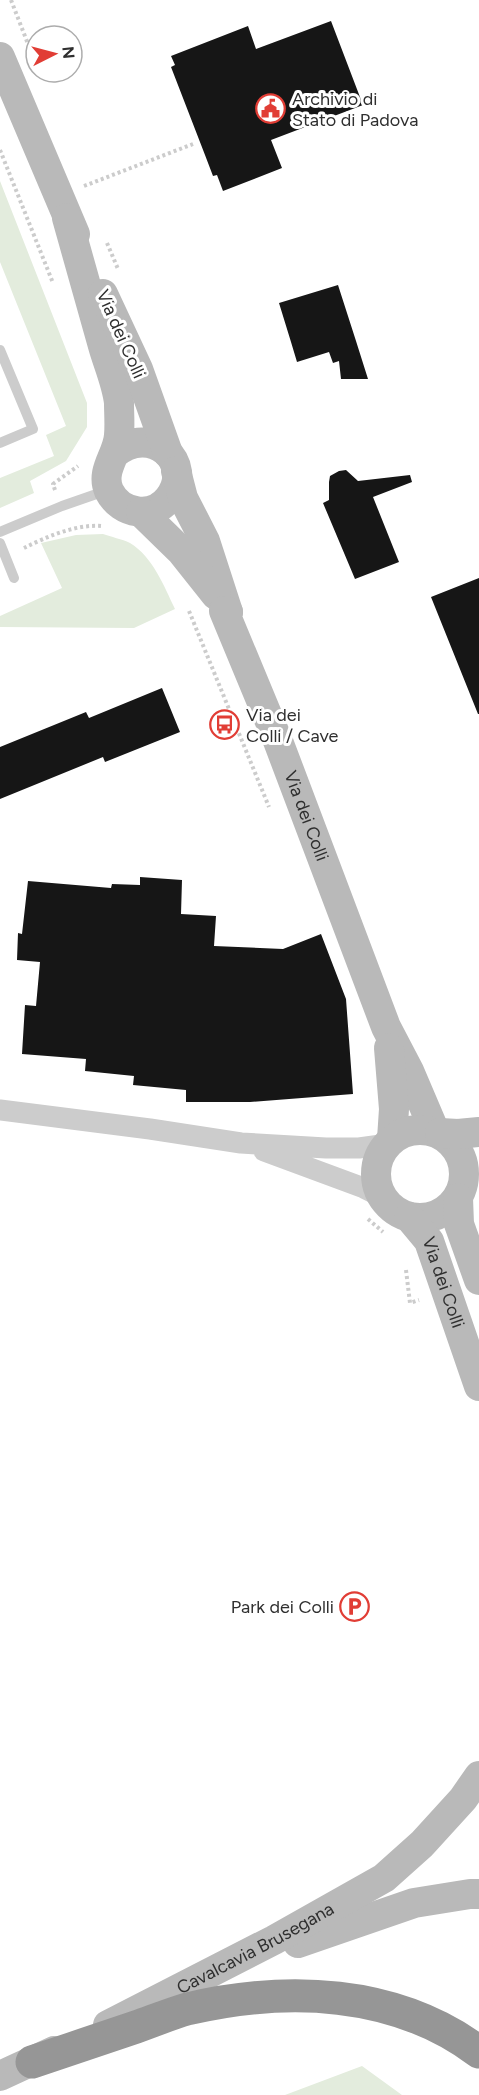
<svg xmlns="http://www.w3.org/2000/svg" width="479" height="2095" viewBox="0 0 479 2095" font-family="Figtree,sans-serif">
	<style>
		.green { fill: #e3ecdd }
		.building { fill: #161616 }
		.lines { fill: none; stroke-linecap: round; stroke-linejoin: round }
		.path { stroke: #ccc; stroke-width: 4; stroke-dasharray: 3 3; stroke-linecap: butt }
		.lane { stroke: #ccc; stroke-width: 10 }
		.street { stroke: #ccc; stroke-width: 21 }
		.secondary { stroke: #b9b9b9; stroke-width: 30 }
		.highway { stroke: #969696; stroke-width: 33 }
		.labels { text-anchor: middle; stroke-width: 6; stroke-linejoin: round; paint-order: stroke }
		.poi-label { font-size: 18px; fill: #2f2f2f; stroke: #fff; text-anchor: start }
		.street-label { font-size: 18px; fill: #2f2f2f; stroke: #fff }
	</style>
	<rect width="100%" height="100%" fill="#fff"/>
	<!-- green -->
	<path class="green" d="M0,181L87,403V427L66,461L30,481L34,493L0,508V478L54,456L46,435L66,426L0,262Z
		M103,534C111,537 122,539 130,543C153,557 164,586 175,609L134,628L0,627V616L62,588L41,543L76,535Z
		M362,2066L402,2095H285Z"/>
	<!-- building -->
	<path class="building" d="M331,21L363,105L271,140L282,168L223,191L217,175L213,176L205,155L171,67L175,65L171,56L248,26L256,49Z
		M338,285L356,341L368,379H341L339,361L333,363L329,352L297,362L291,342L279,303Z
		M346,470L358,481L410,475L412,482L373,497L399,562L355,579L323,503L329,500V482L330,476L339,471Z
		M479,578V714H478L431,597Z
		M162,688L180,732L105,762L103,757L0,799V747L86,712L89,718Z
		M140,877L182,880L181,914L216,916L214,946L283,949L321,934L346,999L353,1094L250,1102H186V1090L133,1085L134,1076L85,1071L86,1059L22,1054L25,1005L36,1006L40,962L17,960L18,933L22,934L28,881L111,888L112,884L140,885Z"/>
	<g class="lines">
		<!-- path -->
		<path class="path" d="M11,0L28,44
			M0,150L53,283
			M84,186L193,144
			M107,243L118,269
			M55,490L53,484L78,466
			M24,548C46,537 76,524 101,526
			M189,611L269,807
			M368,1219L383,1232
			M406,1270L410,1303L419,1300"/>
		<!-- lane -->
		<path class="lane" d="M0,350L33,429L0,443
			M0,532L62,506L108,490
			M0,543L14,578"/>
		<!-- street -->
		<path class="street" d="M0,1110L150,1129L241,1143L326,1148H359L388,1144
			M264,1151L364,1188L382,1197"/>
		<!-- secondary -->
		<g class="secondary">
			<path d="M0,57L75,234"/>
			<path d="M67,218C79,260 91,303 103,346C108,364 117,384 119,403C119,413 120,425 119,435C118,455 100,470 109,491C121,515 153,519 169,498C196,463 151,422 114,454"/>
			<path d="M103,294L138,369L168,453"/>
			<path d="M176,471L183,498L205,541L228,612"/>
			<path d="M141,512L181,551L216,595"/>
			<path id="s1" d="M228,612L224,611L278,741L386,1027L409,1071L435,1132"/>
			<path d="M389,1048L394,1109L392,1139"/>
			<circle cx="420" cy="1174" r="44"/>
			<path d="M440,1133L458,1134L479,1132"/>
			<path d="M458,1198L459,1224L479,1280"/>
			<path id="s2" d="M409,1217L429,1241L479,1386"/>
			<path d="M298,1943L414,1903L470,1894H479"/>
			<path id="s3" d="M108,2025L274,1940L384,1878L422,1844L463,1799L479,1776"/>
			<path d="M0,2076L54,2051"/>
		</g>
		<!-- highway -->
		<path class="highway" d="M32,2062C67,2050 101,2039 136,2027C153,2021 170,2014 187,2009C286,1986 395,1989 479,2052"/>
	</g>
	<!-- icons -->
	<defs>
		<symbol id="civic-ring" viewBox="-11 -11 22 22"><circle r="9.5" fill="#fff" stroke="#e13d35" stroke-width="1.5"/><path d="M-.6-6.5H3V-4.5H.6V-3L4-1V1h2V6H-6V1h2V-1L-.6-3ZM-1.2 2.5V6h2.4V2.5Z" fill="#e13d35"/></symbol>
		<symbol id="bus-ring" viewBox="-11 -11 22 22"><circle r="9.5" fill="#fff" stroke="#e13d35" stroke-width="1.5"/><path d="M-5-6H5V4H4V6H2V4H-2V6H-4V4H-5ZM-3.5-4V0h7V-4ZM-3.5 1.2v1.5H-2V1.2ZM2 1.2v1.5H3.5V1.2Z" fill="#e13d35"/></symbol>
		<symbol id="parking-ring" viewBox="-11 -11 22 22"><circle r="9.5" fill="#fff" stroke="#e13d35" stroke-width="1.5"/><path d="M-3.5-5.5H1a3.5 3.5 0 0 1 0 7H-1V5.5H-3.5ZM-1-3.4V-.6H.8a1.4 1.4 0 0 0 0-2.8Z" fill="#e13d35"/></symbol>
	</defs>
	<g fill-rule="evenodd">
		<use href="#civic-ring" x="254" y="92" width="33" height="33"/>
		<use href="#bus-ring" x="208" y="708" width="33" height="33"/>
		<use href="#parking-ring" x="338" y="1590" width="33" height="33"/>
	</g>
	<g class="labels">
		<!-- poi labels -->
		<g class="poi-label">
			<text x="292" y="105">Archivio di<tspan x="292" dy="21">Stato di Padova</tspan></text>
			<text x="246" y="721">Via dei<tspan x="246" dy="21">Colli / Cave</tspan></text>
			<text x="334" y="1613" text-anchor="end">Park dei Colli</text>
		</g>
		<!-- street labels -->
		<g class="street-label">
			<text transform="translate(121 334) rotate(66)" y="6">Via dei Colli</text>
			<text dy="6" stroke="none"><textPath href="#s1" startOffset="225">Via dei Colli</textPath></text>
			<text dy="6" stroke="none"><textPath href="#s2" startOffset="75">Via dei Colli</textPath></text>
			<text dy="6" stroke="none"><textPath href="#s3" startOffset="166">Cavalcavia Brusegana</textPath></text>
		</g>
	</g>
	<!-- north arrow -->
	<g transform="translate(54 54) rotate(84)"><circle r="28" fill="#ffffff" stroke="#acacac" stroke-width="1.5"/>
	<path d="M0-4.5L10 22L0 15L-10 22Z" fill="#e13d35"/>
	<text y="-9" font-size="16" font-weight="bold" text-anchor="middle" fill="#2f2f2f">N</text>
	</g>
</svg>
